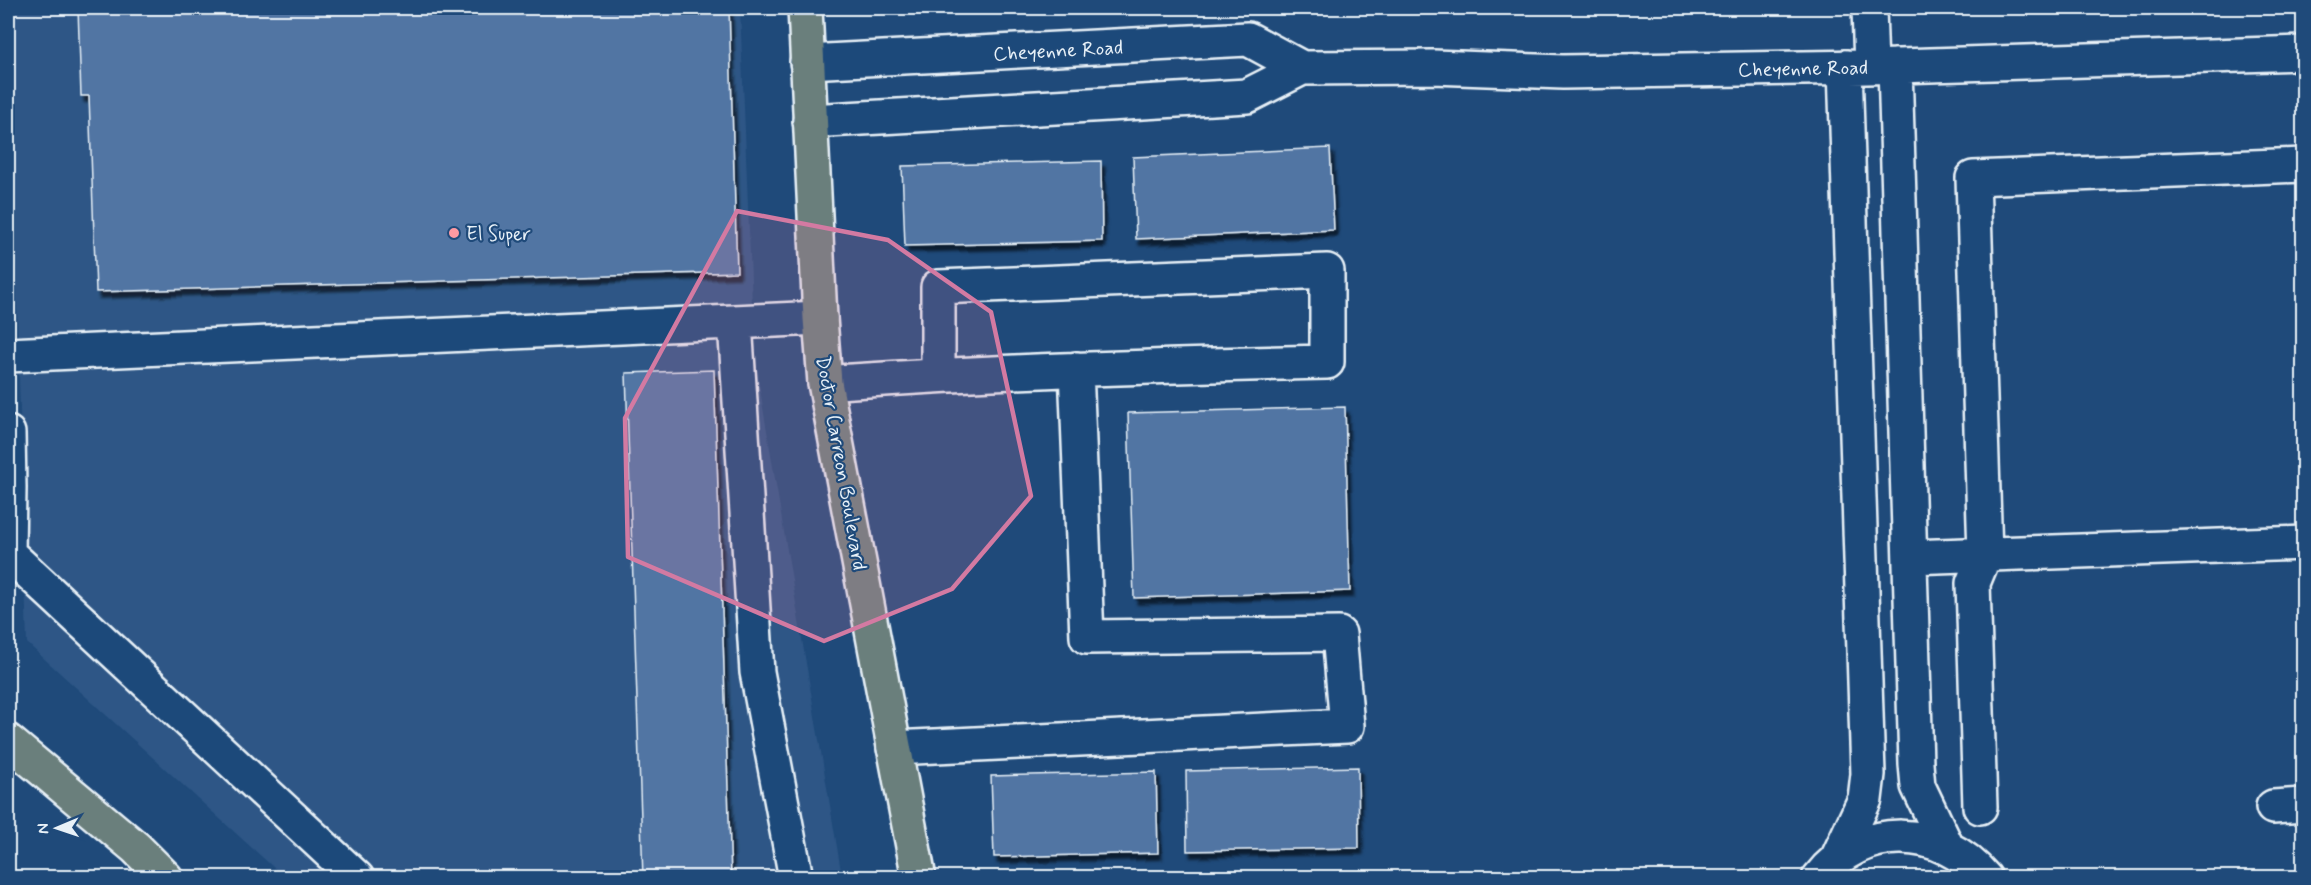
<svg xmlns="http://www.w3.org/2000/svg" width="2311" height="885" viewBox="0 0 2311 885" font-family="Mynerve,sans-serif">
	<style>
		.built { fill: #2e5786 }
		.building { fill: #5174a3; stroke: #e8f1f8; stroke-width: 1.5; filter: url(#shadow) }
		.lines { fill: none; stroke-linecap: round; stroke-linejoin: round }
		.minor-casing { stroke: #e8f1f8; stroke-width: 38 }
		.major-casing { stroke: #e8f1f8; stroke-width: 38 }
		.minor { stroke: #1f4a7a; stroke-width: 33 }
		.major { stroke: #6b7f7c; stroke-width: 33 }
		.marked { fill: #d37aa2; fill-opacity: 0.2; stroke: #d37aa2; stroke-width: 4.5; stroke-linejoin: round }
		.poi-dot { fill: #ff9aa2; stroke: #1f4a7a; stroke-width: 2 }
		.labels { text-anchor: middle; stroke-width: 4.5; stroke-linejoin: round; paint-order: stroke }
		.street-label { font-size: 20px; fill: #e8f1f8; stroke: #1f4a7a }
		.poi-label { font-size: 20px; fill: #e8f1f8; stroke: #1f4a7a; text-anchor: start }
	</style>
	<defs>
		<filter id="shadow"><feDropShadow dx="3.5" dy="6" stdDeviation="1.5" flood-color="#0009"/></filter>
	</defs>
	<rect width="100%" height="100%" fill="#1f4a7a"/>
	<filter id="ink" filterUnits="userSpaceOnUse"><feTurbulence type="fractalNoise" baseFrequency=".0167" numOctaves="2"/><feDisplacementMap in="SourceGraphic" scale="12" xChannelSelector="R" yChannelSelector="G"/><feConvolveMatrix kernelMatrix="1 2 1 2 8 2 1 2 1" color-interpolation-filters="sRGB"/></filter>
	<g filter="url(#ink)">
		<!-- built -->
		<path class="built" d="M8,8H740L754,354L842,877H284L27,643Z"/>
		<!-- building -->
		<path class="building" d="M78,8H729L737,272L96,292L89,96H81Z
			M1330,148L1334,230L1136,239L1133,157Z
			M1101,161L1102,241L905,246L902,166Z
			M714,370L731,878H643L626,373Z
			M1345,407L1350,591L1134,598L1128,413Z
			M1358,767L1359,848L1187,851L1186,771Z
			M1156,772L1158,853L994,857L991,776Z"/>
		<g class="lines">
			<defs>
				<path id="minor" d="M1869,8L1871,67
					M807,62L1248,39L1302,68
					M1895,66L1916,764L1918,786L1947,847
					M810,121L1247,96L1302,68L1433,67L1563,72L1867,67L2304,53
					M735,322L757,672L796,878
					M8,355L820,318
					M825,383C992,371 1159,366 1327,362V271L938,287V375
					M8,433L9,488L8,554
					M8,553L357,878
					M1910,557L2304,543
					M894,748L1347,726L1339,634L1087,637L1076,369
					M1980,807L1973,583L1985,554L1973,178L2304,165
					M2273,807L2304,805
					M1837,859L1865,799L1868,774L1845,67
					M1819,878C1862,822 1941,825 1985,878"/>
				<path id="major" d="M805,8L820,318L825,383L919,878
					M8,741L136,848L166,878"/>
			</defs>
			<!-- minor casing -->
			<use href="#minor" class="minor-casing"/>
			<!-- major casing -->
			<use href="#major" class="major-casing"/>
			<!-- minor -->
			<use href="#minor" class="minor"/>
			<!-- major -->
			<use href="#major" class="major"/>
		</g>
	</g>
	<!-- marked area -->
	<path class="marked" d="M737,211L888,240L991,312L1031,496L952,589L824,641L628,557L625,418Z"/>
	<!-- markers -->
	<circle class="poi-dot" cx="454" cy="233" r="6"/>
	<g class="labels">
		<!-- street labels -->
		<g class="street-label">
			<text transform="translate(1058 50) rotate(-3)" y="7">Cheyenne Road</text>
			<text transform="translate(1803 68) rotate(-1)" y="7">Cheyenne Road</text>
			<text transform="translate(842 463) rotate(80)" y="7">Doctor Carreon Boulevard</text>
		</g>
		<!-- poi labels -->
		<g class="poi-label">
			<text x="466" y="240">El Super</text>
		</g>
	</g>
	<!-- margin -->
	<rect width="2311" height="885" fill="none" stroke="#1f4a7a" stroke-width="30"/>
	<rect x="15" y="15" width="2281" height="855" fill="none" stroke="#e8f1f8" stroke-width="2" filter="url(#ink)"/>
	<!-- north arrow -->
	<g transform="translate(57 828) rotate(268)" stroke="#1f4a7a" stroke-width="4.5" paint-order="stroke">
	<path d="M0-4.5L10 22L0 15L-10 22Z" fill="#e8f1f8"/>
	<text y="-9" font-size="16" font-weight="bold" text-anchor="middle" fill="#e8f1f8">N</text>
	</g>
</svg>
